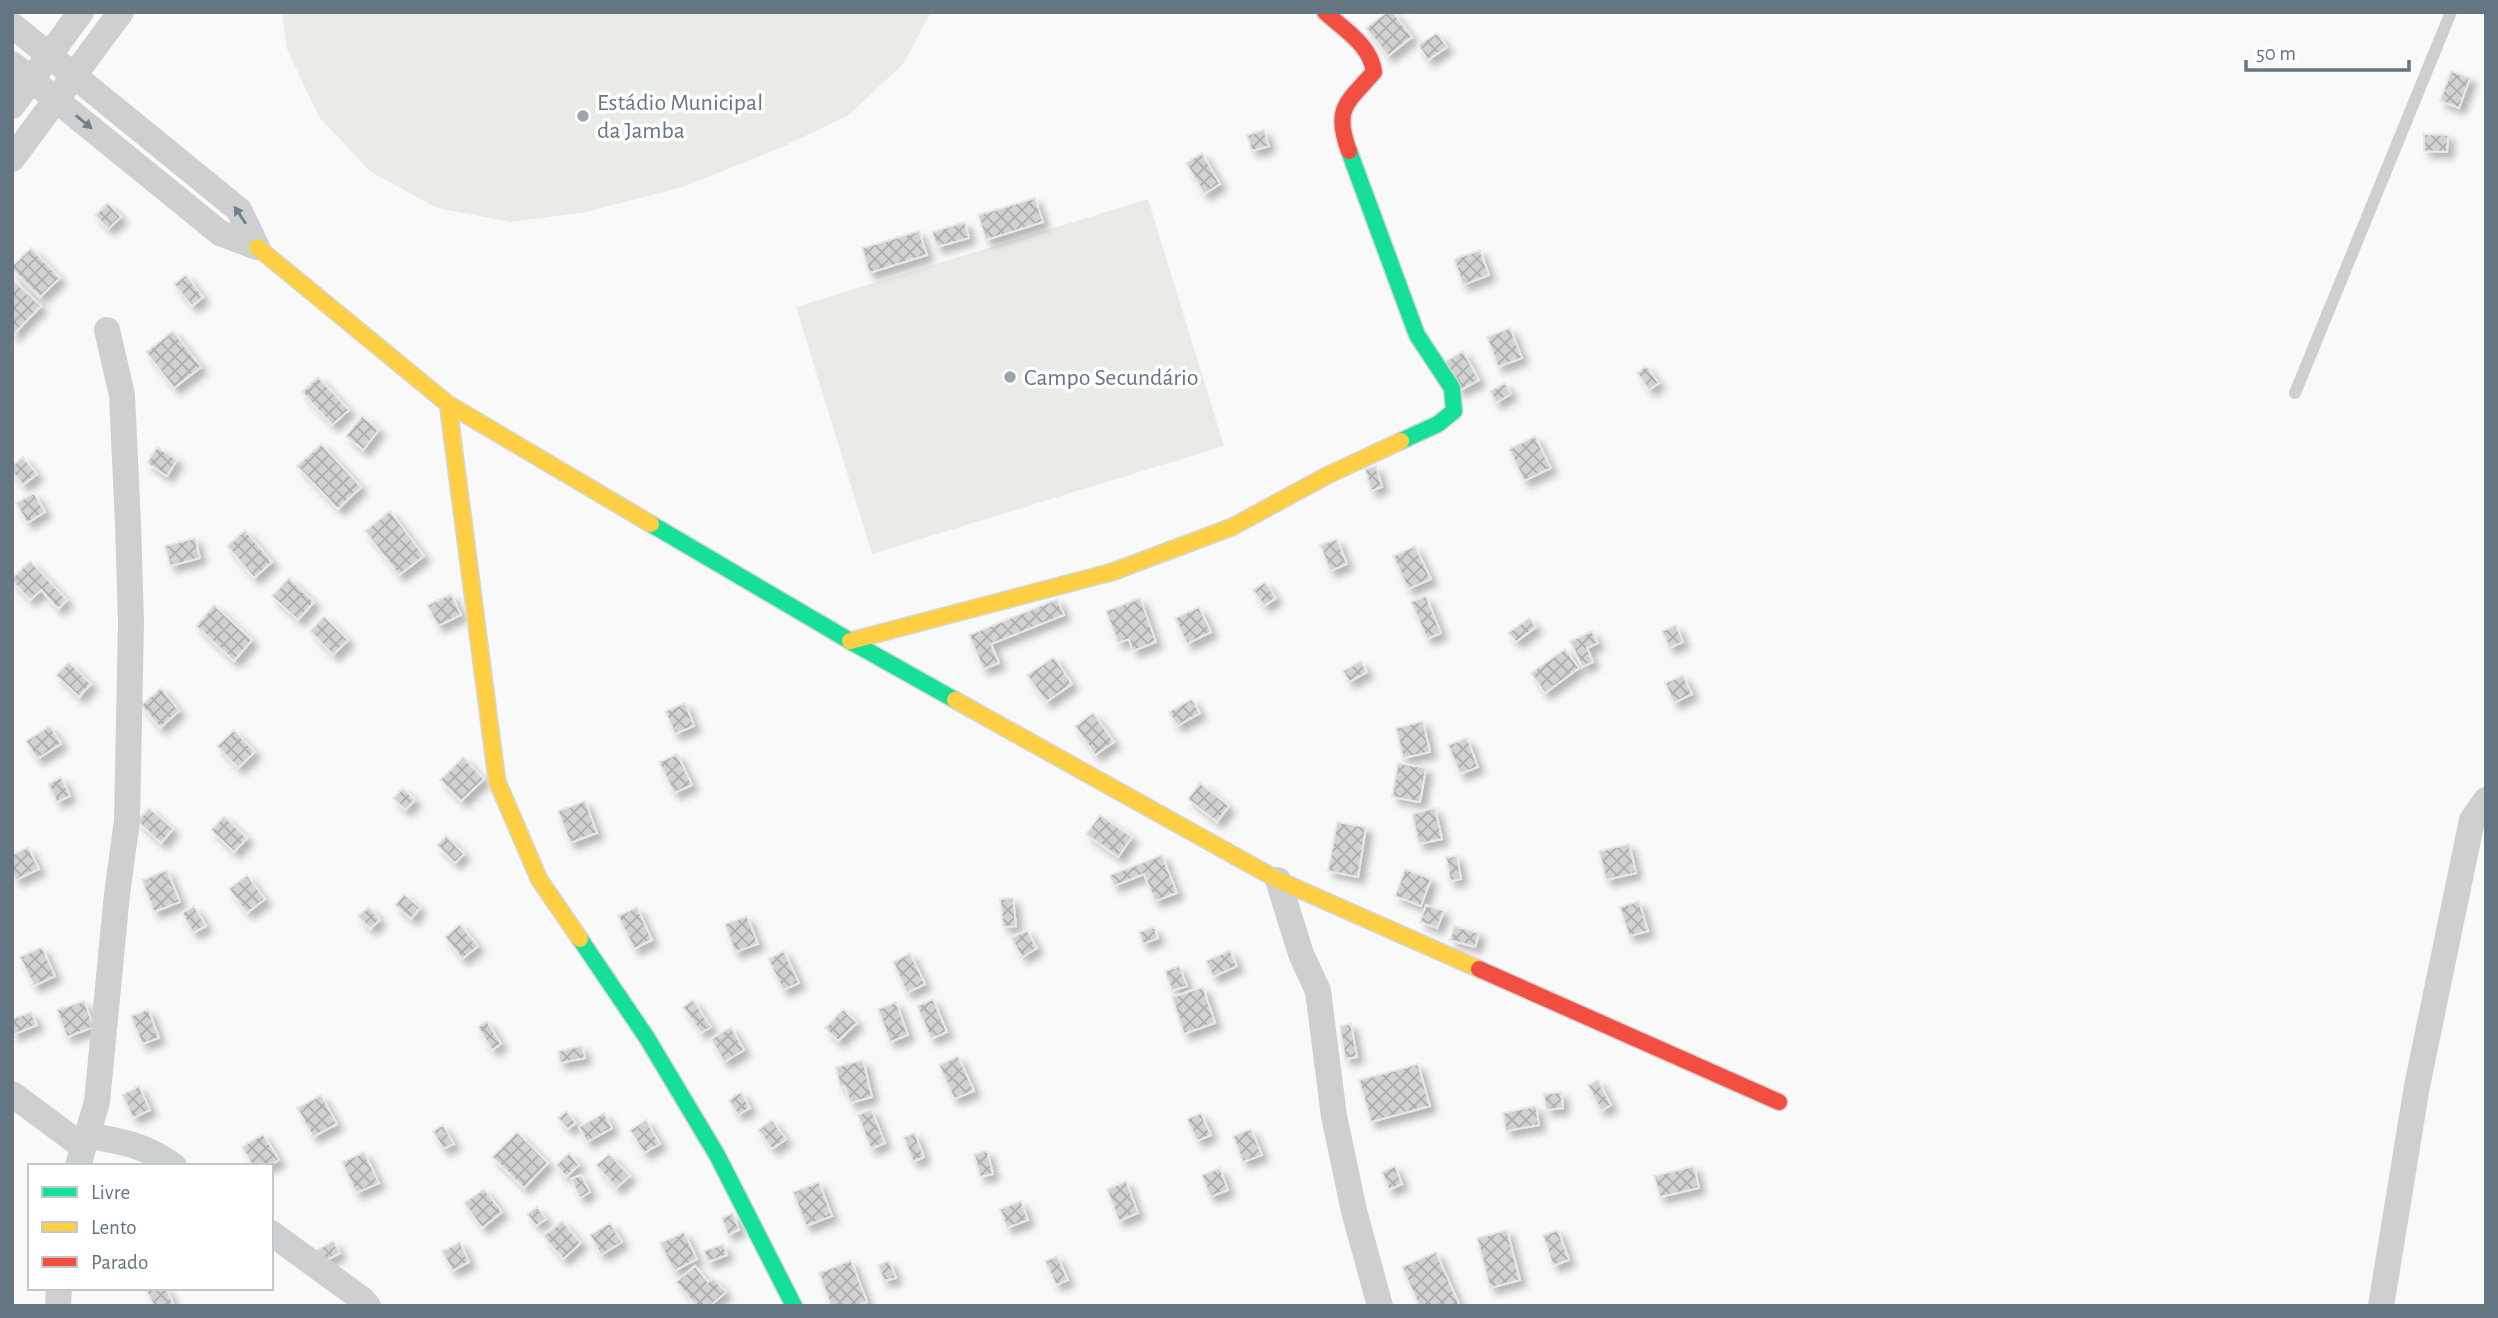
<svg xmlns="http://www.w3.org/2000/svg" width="2498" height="1318" viewBox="0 0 2498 1318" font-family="'Alegreya Sans',sans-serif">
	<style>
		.garden { fill: #e8ebe6 }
		.building { fill: url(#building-cross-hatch); stroke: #e8e8e8; stroke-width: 2; filter: url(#shadow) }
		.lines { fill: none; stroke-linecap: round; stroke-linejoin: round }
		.fast-casing { stroke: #d5d6d7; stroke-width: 19 }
		.slow-casing { stroke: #d5d6d7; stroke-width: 19 }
		.jam-casing { stroke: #d5d6d7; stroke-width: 19 }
		.lane { stroke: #cecfd0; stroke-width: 12 }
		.street { stroke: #cecfd0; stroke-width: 26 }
		.fast { stroke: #16e098; stroke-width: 16 }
		.slow { stroke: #ffcf43; stroke-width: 16 }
		.jam { stroke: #f24e42; stroke-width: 16 }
		.oneway { fill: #707f8b }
		.poi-dot { fill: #99a4ac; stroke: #fff; stroke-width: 2.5 }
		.labels { text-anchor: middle; stroke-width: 7; stroke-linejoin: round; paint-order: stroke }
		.poi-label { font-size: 24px; fill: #657683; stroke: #fff; text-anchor: start }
	</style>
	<defs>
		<pattern id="building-cross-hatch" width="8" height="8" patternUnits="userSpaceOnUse" patternTransform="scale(1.75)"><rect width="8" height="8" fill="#d0d2d3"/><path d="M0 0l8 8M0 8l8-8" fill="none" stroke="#acafb1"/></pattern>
		<filter id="shadow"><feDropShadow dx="6" dy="6" stdDeviation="3.5" flood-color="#0004"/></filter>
	</defs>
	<rect width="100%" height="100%" fill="#f9f9f9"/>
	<!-- garden -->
	<path class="garden" d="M282,12H931L904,63L849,115L782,147L686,186L586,212L511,222L437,208L371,172L319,117L287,49Z
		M1148,199L1224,446L872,554L796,307Z"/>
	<!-- building -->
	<path class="building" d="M1387,12H1393L1412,37L1388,56L1366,28Z
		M1437,33L1447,47L1428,60L1418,45Z
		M2451,71L2470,78L2459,108L2440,101Z
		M1264,130L1269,146L1252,151L1247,135Z
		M2424,134L2448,135L2447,152L2424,151Z
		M1202,153L1220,184L1204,194L1186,163Z
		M1035,198L1043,222L986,240L978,215Z
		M108,203L121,217L108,229L95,215Z
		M965,222L969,238L937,247L932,232Z
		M919,231L927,255L869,273L862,248Z
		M31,248L60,278L40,297L12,269V266Z
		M1480,250L1489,275L1463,285L1454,259Z
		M186,275L203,297L192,306L174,284Z
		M12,279L41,306L12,336Z
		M1510,328L1522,358L1498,367L1487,337Z
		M173,331L201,367L174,388L146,352Z
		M1463,351L1479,380L1459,391L1443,363Z
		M1646,366L1659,383L1649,390L1637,373Z
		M318,377L349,410L332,425L302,392Z
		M1505,383L1511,394L1496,403L1490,391Z
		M362,416L379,430L363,450L346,436Z
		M1535,436L1551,468L1524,481L1509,449Z
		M321,444L361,487L338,509L297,466Z
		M157,447L177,460L167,476L147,463Z
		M23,457L37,474L23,485L12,472V466Z
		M1376,466L1382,487L1371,491L1365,469Z
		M34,493L45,512L27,523L16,503Z
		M390,511L424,556L399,575L365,531Z
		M245,530L272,562L254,578L227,546Z
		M195,538L200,558L170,566L165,546Z
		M1337,539L1347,564L1330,571L1320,545Z
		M1415,546L1431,579L1408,589L1393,556Z
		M30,561L67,600L58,609L41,590L30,600L12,581V578Z
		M289,578L314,602L298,620L272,596Z
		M1265,582L1276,598L1264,606L1253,590Z
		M451,594L461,615L438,626L427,605Z
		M1426,596L1441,633L1427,639L1411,602Z
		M1140,598L1156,642L1133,651L1129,639L1118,643L1106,611Z
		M1057,599L1064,615L991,644L999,663L983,669L969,635Z
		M214,605L252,640L234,661L196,626Z
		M1199,607L1211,632L1187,644L1175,618Z
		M324,616L348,640L333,655L310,631Z
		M1529,618L1536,627L1516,642L1508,633Z
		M1676,625L1683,642L1669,648L1662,631Z
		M1592,631L1598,643L1587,648L1593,662L1582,667L1570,641Z
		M1565,649L1579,668L1545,693L1531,673Z
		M1054,657L1072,684L1046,702L1027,675Z
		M1361,661L1367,672L1349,682L1343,671Z
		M69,662L91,684L79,697L56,675Z
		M1683,675L1692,694L1674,703L1665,683Z
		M161,688L179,711L160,728L141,705Z
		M1192,699L1200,713L1177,726L1169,712Z
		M685,703L694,726L675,734L665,711Z
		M1093,713L1114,742L1095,755L1075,726Z
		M1423,721L1430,752L1403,758L1396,728Z
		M50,726L61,744L37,759L26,741Z
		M234,730L255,752L238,768L217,746Z
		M1467,738L1478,767L1460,774L1448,745Z
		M677,754L692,785L674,793L659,762Z
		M463,757L484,779L461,801L440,780Z
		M1398,763L1426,768L1420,802L1392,797Z
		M61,777L70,796L57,802L48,784Z
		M1200,783L1229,806L1217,822L1188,799Z
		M403,788L415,800L405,810L393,798Z
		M585,801L597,833L570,843L558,811Z
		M149,808L173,829L161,843L137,821Z
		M1435,808L1442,839L1419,844L1412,814Z
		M1100,815L1132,837L1118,857L1086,834Z
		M224,816L247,838L234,852L211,830Z
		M1337,822L1366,827L1358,877L1328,871Z
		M446,836L464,854L455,863L437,845Z
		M1629,844L1636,873L1606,880L1599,851Z
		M28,847L39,869L16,880L12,871V855Z
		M1162,855L1177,893L1155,901L1144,874L1114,886L1110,875Z
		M1457,856L1461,879L1450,881L1446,857Z
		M1405,869L1431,879L1421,906L1395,896Z
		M167,870L180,902L154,912L142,880Z
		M247,875L265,899L247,913L229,889Z
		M404,894L420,908L411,919L395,905Z
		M1013,898L1016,926L1003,927L1000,899Z
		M1639,901L1648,931L1629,936L1620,907Z
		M1426,905L1444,911L1437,928L1420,922Z
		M194,906L206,926L193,933L182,913Z
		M369,907L380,920L370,929L358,916Z
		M637,907L652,940L634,949L618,916Z
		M747,916L758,944L735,952L725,924Z
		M460,924L478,946L462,959L445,937Z
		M1454,926L1479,933L1475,947L1450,940Z
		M1154,927L1158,938L1143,944L1139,932Z
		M1027,930L1037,948L1022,957L1011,938Z
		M42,947L55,976L34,986L20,957Z
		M1230,950L1237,966L1213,977L1206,961Z
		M784,951L799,983L783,990L768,959Z
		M910,953L925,984L907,993L893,962Z
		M1179,966L1187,986L1172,991L1165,971Z
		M1203,987L1215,1023L1184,1034L1172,997Z
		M933,999L947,1032L931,1039L917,1006Z
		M693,1000L711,1027L701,1033L683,1007Z
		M84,1001L94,1027L67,1037L57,1010Z
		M896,1002L908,1035L890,1042L878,1009Z
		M148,1009L159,1038L142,1044L131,1016Z
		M843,1009L857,1023L838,1041L825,1028Z
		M31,1012L37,1025L12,1035V1019Z
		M487,1021L501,1044L492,1050L478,1027Z
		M1351,1024L1357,1057L1345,1059L1340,1026Z
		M731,1027L744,1050L724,1062L711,1039Z
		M582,1046L585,1058L560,1063L558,1051Z
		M958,1056L974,1091L954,1099L939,1065Z
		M863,1060L872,1097L850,1103L845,1086L840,1087L836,1067Z
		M1418,1064L1430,1106L1371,1122L1359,1080Z
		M1598,1080L1611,1105L1601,1111L1588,1085Z
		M139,1086L150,1110L133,1118L122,1095Z
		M741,1092L750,1108L738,1115L729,1100Z
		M1561,1092L1563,1108L1546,1110L1544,1094Z
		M321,1095L337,1124L313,1137L297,1108Z
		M1536,1106L1539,1125L1506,1131L1503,1113Z
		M871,1109L885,1143L871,1149L858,1115Z
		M566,1111L576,1123L568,1129L558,1118Z
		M604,1113L612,1128L587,1142L579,1127Z
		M1201,1113L1211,1135L1197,1141L1187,1119Z
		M646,1120L660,1144L644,1153L630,1130Z
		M772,1120L786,1139L772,1149L758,1130Z
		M443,1125L454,1144L443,1149L433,1131Z
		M1251,1129L1262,1155L1243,1162L1233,1136Z
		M517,1132L548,1163L524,1188L492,1157Z
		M915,1133L924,1157L913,1162L904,1137Z
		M263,1134L279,1160L269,1166H253L242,1147Z
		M987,1151L993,1174L980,1177L974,1154Z
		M364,1152L379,1183L356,1193L342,1162Z
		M569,1153L579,1165L566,1177L556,1165Z
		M609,1154L630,1176L616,1188L596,1165Z
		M1395,1166L1402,1184L1389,1190L1382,1172Z
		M1694,1166L1699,1188L1660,1197L1654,1176Z
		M1220,1168L1228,1190L1210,1197L1202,1175Z
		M581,1175L590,1192L580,1198L571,1179Z
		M1126,1181L1138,1213L1119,1221L1107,1189Z
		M819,1182L832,1216L806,1226L793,1192Z
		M484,1189L502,1212L482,1228L464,1203Z
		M1021,1201L1028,1220L1007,1228L1000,1209Z
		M537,1207L546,1219L536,1226L527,1214Z
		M733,1213L739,1230L728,1235L722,1218Z
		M562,1221L581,1243L563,1259L543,1236Z
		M610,1223L622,1242L601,1255L590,1235Z
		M1507,1230L1520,1280L1490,1288L1477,1238Z
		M1558,1230L1569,1260L1553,1266L1543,1235Z
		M684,1232L697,1259L674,1271L660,1243Z
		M333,1241L340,1253L323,1262L317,1250Z
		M460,1242L469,1262L452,1271L442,1251Z
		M723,1244L727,1255L708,1262L704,1251Z
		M1436,1252L1460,1306H1419L1402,1267Z
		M1057,1256L1068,1280L1056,1285L1045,1261Z
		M851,1260L867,1302L857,1306H831L819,1273Z
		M889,1261L896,1278L884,1281L878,1265Z
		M695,1266L708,1282L713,1278L726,1292L710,1306H696L676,1282Z
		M145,1288H166L173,1303L168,1306H154Z"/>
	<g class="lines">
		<defs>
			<path id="fast" d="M1349,151L1417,335L1452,388L1454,411L1438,424L1401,441
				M651,524L850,641L955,700
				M580,939L647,1038L717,1155L794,1306"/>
			<path id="slow" d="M257,247L448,404L651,524
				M448,404L497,781L539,879L580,939
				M850,641L1112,572L1232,527L1328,475L1401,441
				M955,700L1278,880L1479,969"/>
			<path id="jam" d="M1325,12C1344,30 1370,44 1374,72C1347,103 1333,108 1349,151
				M1479,969L1779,1102"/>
		</defs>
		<!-- fast casing -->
		<use href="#fast" class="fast-casing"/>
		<!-- slow casing -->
		<use href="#slow" class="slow-casing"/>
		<!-- jam casing -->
		<use href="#jam" class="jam-casing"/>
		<!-- lane -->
		<path class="lane" d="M2295,393L2451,12"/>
		<!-- street -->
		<path class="street" d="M12,25L239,210L257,247L220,233L12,64
			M12,106L81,12
			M12,159L121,12
			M1278,880L1301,954L1318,991L1334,1116L1354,1211L1380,1306
			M12,1094L82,1146
			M86,1135C123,1142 143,1144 174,1166
			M78,1166L97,1102L117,894L127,821L131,622L128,524L122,395L107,330
			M271,1233L363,1300L368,1306
			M58,1306L59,1288
			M2381,1306L2417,1086L2472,820L2486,800"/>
		<!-- fast -->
		<use href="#fast" class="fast"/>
		<!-- slow -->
		<use href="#slow" class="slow"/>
		<!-- jam -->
		<use href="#jam" class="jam"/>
	</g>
	<!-- one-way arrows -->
	<defs><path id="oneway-solid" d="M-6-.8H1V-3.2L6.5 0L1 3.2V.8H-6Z" transform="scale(1.75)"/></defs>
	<g class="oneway">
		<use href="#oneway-solid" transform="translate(84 122) rotate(39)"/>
		<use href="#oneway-solid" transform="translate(240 215) rotate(-124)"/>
	</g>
	<!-- markers -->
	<g class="poi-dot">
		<circle cx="583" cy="116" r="7"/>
		<circle cx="1010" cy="377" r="7"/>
	</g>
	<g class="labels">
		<!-- poi labels -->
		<g class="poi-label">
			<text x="597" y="110">Estádio Municipal<tspan x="597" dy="28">da Jamba</tspan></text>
			<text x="1024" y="385">Campo Secundário</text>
		</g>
	</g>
	<!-- border -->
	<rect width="2498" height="1318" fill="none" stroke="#657683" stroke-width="28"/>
	<!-- legend -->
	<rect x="28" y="1164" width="245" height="126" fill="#ffffff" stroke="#c1c8cd" stroke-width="2"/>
	<rect x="42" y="1187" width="35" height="10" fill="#16e098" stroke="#c1c8cd" stroke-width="2"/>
	<text x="91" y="1199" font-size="21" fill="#657683">Livre</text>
	<rect x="42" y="1222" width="35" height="10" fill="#ffcf43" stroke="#c1c8cd" stroke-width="2"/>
	<text x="91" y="1234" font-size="21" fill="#657683">Lento</text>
	<rect x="42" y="1257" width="35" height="10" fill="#f24e42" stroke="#c1c8cd" stroke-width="2"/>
	<text x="91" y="1269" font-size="21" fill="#657683">Parado</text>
	<!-- scale -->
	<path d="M2246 60v10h163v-10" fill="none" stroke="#657683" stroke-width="3.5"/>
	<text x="2256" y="60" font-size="21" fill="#657683" stroke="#ffffff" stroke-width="5" paint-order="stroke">50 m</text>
</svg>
